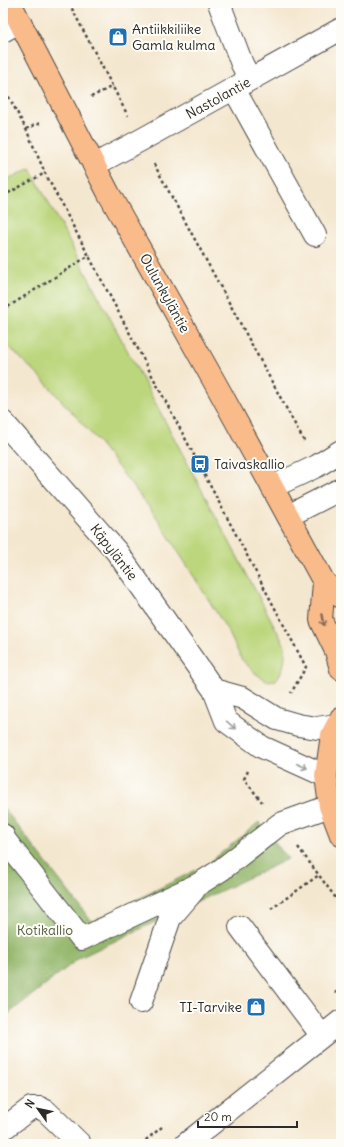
<svg xmlns="http://www.w3.org/2000/svg" width="344" height="1147" viewBox="0 0 344 1147" font-family="Delius,sans-serif">
	<style>
		.green { fill: #bbd67c; stroke: #738054 }
		.forest { fill: #94b76c; stroke: #60714c }
		.lines { fill: none; stroke-linecap: round; stroke-linejoin: round }
		.minor-casing { stroke: #494744; stroke-width: 24 }
		.major-casing { stroke: #494744; stroke-width: 24 }
		.path { stroke: #494744; stroke-width: 2.5; stroke-dasharray: 3 3; stroke-linecap: butt }
		.minor { stroke: #fff; stroke-width: 22 }
		.major { stroke: #fabb8b; stroke-width: 22 }
		.oneway { stroke: #886c56 }
		.oneway2 { stroke: #a0a0a0 }
		.labels { text-anchor: middle; stroke-width: 4; stroke-linejoin: round; paint-order: stroke }
		.poi-label { font-size: 14px; fill: #2b2b2b; stroke: #fdfcf7; text-anchor: start }
		.street-label { font-size: 14px; fill: #2b2b2b; stroke: #fdfcf7 }
		.park-label { font-size: 14px; fill: #565e43; stroke: #fdfcf7 }
	</style>
	<rect width="100%" height="100%" fill="#fdfcf7"/>
	<filter id="ink" filterUnits="userSpaceOnUse"><feTurbulence type="fractalNoise" baseFrequency=".025" numOctaves="2"/><feDisplacementMap in="SourceGraphic" scale="8" xChannelSelector="R" yChannelSelector="G"/><feConvolveMatrix kernelMatrix="1 2 1 2 8 2 1 2 1" color-interpolation-filters="sRGB"/></filter>
	<filter id="wash" filterUnits="userSpaceOnUse"><feTurbulence type="fractalNoise" baseFrequency=".012" numOctaves="4" result="noise"/><feDisplacementMap in="SourceGraphic" scale="16" xChannelSelector="R" yChannelSelector="G"/><feGaussianBlur stdDeviation="0.9" result="paint"/><feColorMatrix in="noise" values="0 0 0 0 0 0 0 0 0 0 0 0 0 0 0 0 0 1.4 0 .05"/><feComposite in="paint" operator="in"/></filter>
	<g filter="url(#wash)">
		<rect width="100%" height="100%" fill="#f4e7cf"/>
		<!-- green -->
		<path class="green" d="M30,168L285,646C285,661 285,668 276,680L266,681L254,672L242,660L228,631L156,516L96,439L43,380L3,341V182Z"/>
		<!-- forest -->
		<path class="forest" d="M3,807L92,922L208,864L259,822L288,859L79,958L3,1018Z"/>
	</g>
	<g filter="url(#ink)">
		<g class="lines">
			<defs>
				<path id="minor" d="M219,3L242,64L250,79
					M3,31L19,22
					M234,89L315,235
					M94,165L141,140L341,29
					M3,422L117,552L214,690L226,721L262,747L326,776
					M272,487L317,466L341,451
					M288,516L341,489
					M214,690L243,698L277,719L298,725L317,728L337,725
					M3,835L5,840L82,939L199,884L221,870L280,824L330,806
					M240,927L322,1036
					M141,1002L170,918L194,890
					M3,1129L31,1108H40L46,1111L80,1144
					M186,1144L341,1021"/>
				<path id="major" d="M10,3L109,194L219,390L324,582L341,597
					M324,582L321,620L336,651L341,669
					M341,718L332,735L326,776L330,806L341,835"/>
			</defs>
			<!-- minor casing -->
			<use href="#minor" class="minor-casing"/>
			<!-- major casing -->
			<use href="#major" class="major-casing"/>
			<!-- path -->
			<path class="path" d="M69,3L128,116
				M3,86L26,129L45,173L306,667L291,693
				M91,97L113,86
				M26,129L40,123
				M154,164L304,441
				M3,196L45,173
				M3,310L90,255
				M248,771L244,779L262,802
				M298,847L341,905
				M271,909L319,875
				M335,993L341,989
				M141,1144L162,1127"/>
			<!-- minor -->
			<use href="#minor" class="minor"/>
			<!-- major -->
			<use href="#major" class="major"/>
		</g>
		<!-- one-way arrows -->
		<defs><path id="oneway-shaft" d="M-6 0H5M1.5-3L5.5 0L1.5 3" fill="none" stroke-width="1.6" stroke-linecap="round" stroke-linejoin="round"/></defs>
		<use class="oneway" href="#oneway-shaft" transform="translate(323 620) rotate(79)"/>
		<g class="oneway2">
			<use href="#oneway-shaft" transform="translate(231 725) rotate(41)"/>
			<use href="#oneway-shaft" transform="translate(302 766) rotate(24)"/>
		</g>
	</g>
	<!-- icons -->
	<defs>
		<symbol id="shop-square" viewBox="-11 -11 22 22"><rect x="-9" y="-9" width="18" height="18" rx="4" fill="#1f6fb2" stroke="#fdfcf7"/><path d="M-5-2.5h2.3a2.7 3.5 0 0 1 5.4 0H5L5.5 6h-11ZM-1.5-2.5h3a1.5 2.3 0 0 0-3 0Z" fill="#fff"/></symbol>
		<symbol id="bus-square" viewBox="-11 -11 22 22"><rect x="-9" y="-9" width="18" height="18" rx="4" fill="#1f6fb2" stroke="#fdfcf7"/><path d="M-5-6H5V4H4V6H2V4H-2V6H-4V4H-5ZM-3.5-4V0h7V-4ZM-3.5 1.2v1.5H-2V1.2ZM2 1.2v1.5H3.5V1.2Z" fill="#fff"/></symbol>
	</defs>
	<g fill-rule="evenodd">
		<use href="#shop-square" x="107" y="26" width="22" height="22"/>
		<use href="#bus-square" x="189" y="453" width="22" height="22"/>
		<use href="#shop-square" x="245" y="996" width="22" height="22"/>
	</g>
	<g class="labels">
		<!-- poi labels -->
		<g class="poi-label">
			<text x="132" y="34">Antiikkiliike<tspan x="132" dy="16">Gamla kulma</tspan></text>
			<text x="214" y="469">Taivaskallio</text>
			<text x="242" y="1012" text-anchor="end">TI-Tarvike</text>
		</g>
		<!-- street labels -->
		<g class="street-label">
			<text transform="translate(218 98) rotate(-29)" y="5">Nastolantie</text>
			<text transform="translate(165 293) rotate(61)" y="5">Oulunkyläntie</text>
			<text transform="translate(114 552) rotate(52)" y="5">Käpyläntie</text>
		</g>
		<!-- park labels -->
		<g class="park-label">
			<text x="45" y="935">Kotikallio</text>
		</g>
	</g>
	<!-- margin -->
	<rect width="344" height="1147" fill="none" stroke="#fdfcf7" stroke-width="16"/>
	<!-- north arrow -->
	<g transform="translate(38 1109) rotate(303)" stroke="#fdfcf7" stroke-width="3" paint-order="stroke">
	<path d="M0-3L7 15L0 10L-7 15Z" fill="#2b2b2b"/>
	<text y="-6" font-size="11" font-weight="bold" text-anchor="middle" fill="#2b2b2b">N</text>
	</g>
	<!-- scale -->
	<path d="M198 1121v6h99v-6" fill="none" stroke="#2b2b2b" stroke-width="2"/>
	<text x="204" y="1121" font-size="12" fill="#2b2b2b" stroke="#fdfcf7" stroke-width="3" paint-order="stroke">20 m</text>
</svg>
